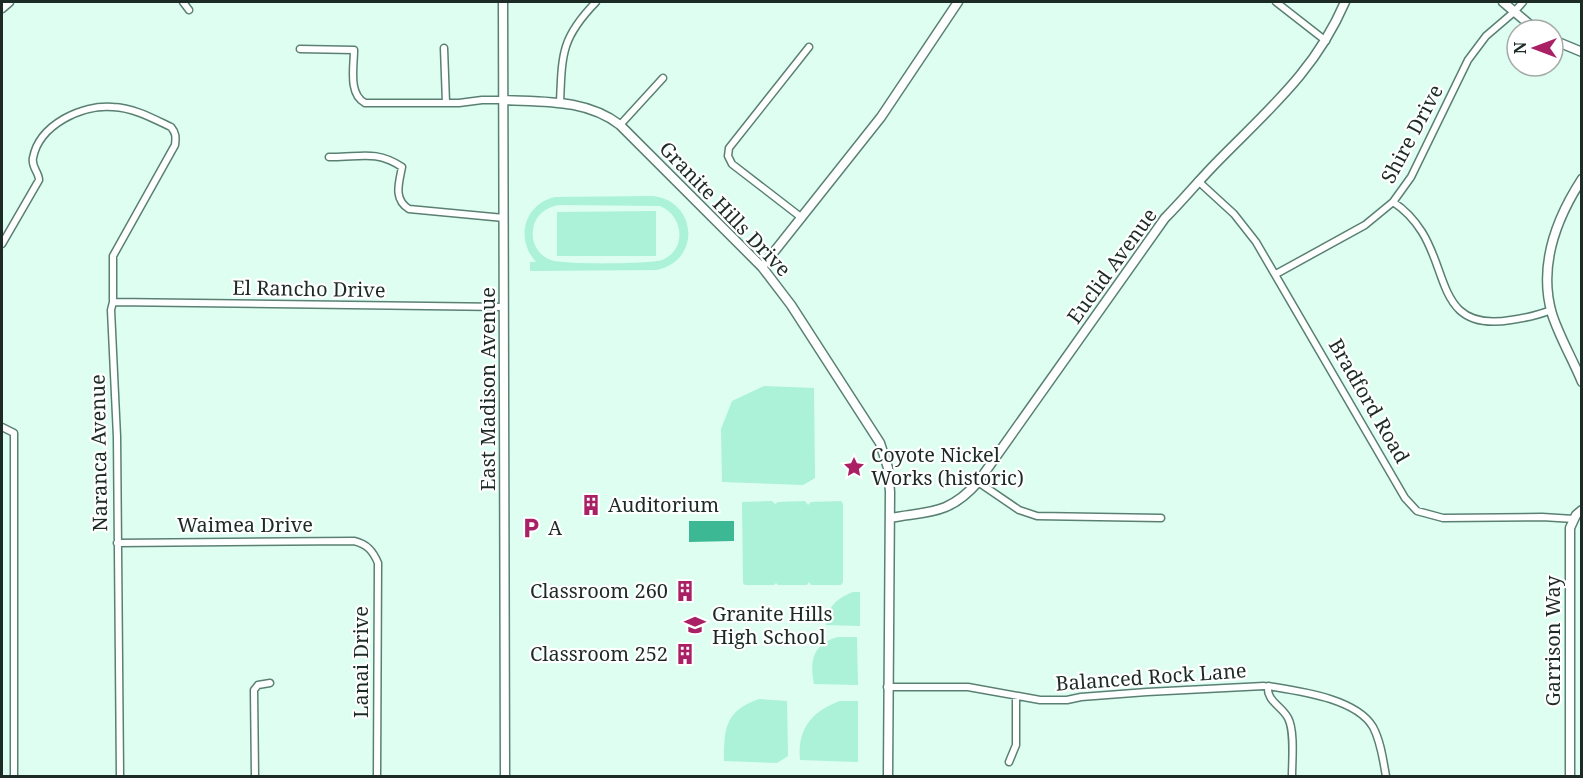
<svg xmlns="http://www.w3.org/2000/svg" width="1583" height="778" viewBox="0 0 1583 778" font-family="'Noto Serif',serif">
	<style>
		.green { fill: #abf2d9; fill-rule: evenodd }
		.water { fill: #3db895 }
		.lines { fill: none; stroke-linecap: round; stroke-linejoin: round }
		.street-casing { stroke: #5a8073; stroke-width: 9 }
		.secondary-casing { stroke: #5a8073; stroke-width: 11 }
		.street { stroke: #fff; stroke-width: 6 }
		.secondary { stroke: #fff; stroke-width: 8 }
		.labels { text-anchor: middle; stroke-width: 4.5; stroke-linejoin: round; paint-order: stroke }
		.street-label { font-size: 20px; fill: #1c2b26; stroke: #fff }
		.poi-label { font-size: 20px; fill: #1c2b26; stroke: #fff; text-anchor: start }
	</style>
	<rect width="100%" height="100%" fill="#ddfef1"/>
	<!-- green -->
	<path class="green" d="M555,197L652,196C697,200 702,260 657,270L530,271V262H536C515,239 524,204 555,197ZM561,205L660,206C684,216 687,250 662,260C651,264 562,265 551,260C539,256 531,243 533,231C534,216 546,206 561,205Z
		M656,211V256H557V212Z
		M764,386L814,388L815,478L803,485L722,482L721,429L732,401Z
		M772,501L775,504L778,502L805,501L808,505L811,502L841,501L843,504V582L841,585H811L809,582L807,585H778L776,583L774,585H745L743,583L742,502Z
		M853,592H860V626L826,625C827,607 837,598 853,592Z
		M838,637H857L858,685L814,684C809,660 814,643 838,637Z
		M759,699L787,701L788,756L777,763L724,761C724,728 725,711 759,699Z
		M840,701H858V762L800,760C797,729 812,711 840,701Z"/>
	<!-- water -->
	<path class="water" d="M689,521H734V541L689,542Z"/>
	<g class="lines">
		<defs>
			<path id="street" d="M183,2L189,10
				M1276,2L1326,41
				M444,48L446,103
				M300,49L354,50C354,67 348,94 365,103H459L482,100H504
				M560,103C562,54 561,38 596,2
				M620,125L663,78
				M329,157C358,158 375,149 402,167C399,183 393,199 409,209L504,218
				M1198,181L1234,214L1256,242L1405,498L1417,511L1443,518L1542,517L1574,519
				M1393,202C1404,209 1415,221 1422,232C1449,275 1439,332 1511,320C1525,318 1539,315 1551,310
				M802,218L732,164L728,156L729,148L809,47
				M2,244L39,180C39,172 31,167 33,158C39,125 82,104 113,107C134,108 152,118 171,127C176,133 176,137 175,145L113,256V302L111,310L117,437L120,776
				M1276,274L1365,225L1393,202L1411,177L1468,60L1486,36L1514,12L1523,2
				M113,302L504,307
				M2,427L14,433V776
				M978,482L1019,510L1037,516L1161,518
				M117,543L354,541C367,544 373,551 378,563L377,776
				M887,687H968L1040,700H1067L1081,697L1147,692L1264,686
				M1009,762L1016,745V696
				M255,776L254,690L258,685L270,683
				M1292,776C1292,761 1295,731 1288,718C1282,706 1266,701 1268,686C1298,691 1356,698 1373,727C1381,742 1383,760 1386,776"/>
			<path id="secondary" d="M503,2L505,776
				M1503,2L1536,30
				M2,8L9,2
				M1553,40L1582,52
				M504,100C544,102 586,99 620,125L762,267L791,305L880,443L888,468L890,492L888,776
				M1582,179C1556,219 1538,266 1552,314C1559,336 1573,360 1582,382
				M762,267L881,117L958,2
				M890,518C929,511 949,515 978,482L1165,218C1184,199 1200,179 1219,160C1270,108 1315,71 1345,2
				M1570,776V528L1576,515L1582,510"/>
		</defs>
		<!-- street casing -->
		<use href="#street" class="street-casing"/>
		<!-- secondary casing -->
		<use href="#secondary" class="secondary-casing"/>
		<!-- street -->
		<use href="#street" class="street"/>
		<!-- secondary -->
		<use href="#secondary" class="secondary"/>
	</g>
	<!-- icons -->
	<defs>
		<symbol id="sight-bare" viewBox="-9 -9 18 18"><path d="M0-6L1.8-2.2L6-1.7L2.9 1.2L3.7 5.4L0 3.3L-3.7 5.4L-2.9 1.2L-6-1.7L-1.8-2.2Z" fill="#a92064" stroke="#fff" stroke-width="2.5" paint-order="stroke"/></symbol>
		<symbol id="building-bare" viewBox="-9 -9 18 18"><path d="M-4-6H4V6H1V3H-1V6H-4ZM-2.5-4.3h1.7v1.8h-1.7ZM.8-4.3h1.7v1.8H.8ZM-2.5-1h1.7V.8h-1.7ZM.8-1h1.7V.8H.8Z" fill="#a92064" stroke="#fff" stroke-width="2.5" paint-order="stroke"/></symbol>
		<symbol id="parking-bare" viewBox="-9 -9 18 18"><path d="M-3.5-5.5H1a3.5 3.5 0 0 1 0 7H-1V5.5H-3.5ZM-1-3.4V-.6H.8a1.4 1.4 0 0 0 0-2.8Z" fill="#a92064" stroke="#fff" stroke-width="2.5" paint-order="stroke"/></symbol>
		<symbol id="school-bare" viewBox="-9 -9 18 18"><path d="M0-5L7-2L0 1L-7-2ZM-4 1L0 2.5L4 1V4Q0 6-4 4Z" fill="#a92064" stroke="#fff" stroke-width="2.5" paint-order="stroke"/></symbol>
	</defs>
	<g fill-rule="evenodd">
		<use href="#sight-bare" x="839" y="452" width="30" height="30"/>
		<use href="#building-bare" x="576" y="490" width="30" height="30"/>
		<use href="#parking-bare" x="516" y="513" width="30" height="30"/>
		<use href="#building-bare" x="670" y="576" width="30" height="30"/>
		<use href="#school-bare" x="680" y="610" width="30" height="30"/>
		<use href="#building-bare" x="670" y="639" width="30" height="30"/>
	</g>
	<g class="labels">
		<!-- street labels -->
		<g class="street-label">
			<text transform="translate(1412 134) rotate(-62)" y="7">Shire Drive</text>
			<text transform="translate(725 209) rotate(46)" y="7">Granite Hills Drive</text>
			<text transform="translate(1112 266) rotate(-54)" y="7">Euclid Avenue</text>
			<text transform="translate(309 289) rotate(1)" y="7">El Rancho Drive</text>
			<text transform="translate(488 389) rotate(-90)" y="7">East Madison Avenue</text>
			<text transform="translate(1369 401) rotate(60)" y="7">Bradford Road</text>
			<text transform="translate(99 453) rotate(-91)" y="7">Naranca Avenue</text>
			<text x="245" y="532">Waimea Drive</text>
			<text transform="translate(1553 641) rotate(-90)" y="7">Garrison Way</text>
			<text transform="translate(361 662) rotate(-90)" y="7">Lanai Drive</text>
			<text transform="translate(1151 677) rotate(-4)" y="7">Balanced Rock Lane</text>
		</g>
		<!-- poi labels -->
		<g class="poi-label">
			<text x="871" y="462">Coyote Nickel<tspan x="871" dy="23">Works (historic)</tspan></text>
			<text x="608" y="512">Auditorium</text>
			<text x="548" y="535">A</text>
			<text x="668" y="598" text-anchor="end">Classroom 260</text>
			<text x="712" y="621">Granite Hills<tspan x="712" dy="23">High School</tspan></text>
			<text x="668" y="661" text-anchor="end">Classroom 252</text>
		</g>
	</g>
	<!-- border -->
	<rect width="1583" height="778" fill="none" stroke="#1c2b26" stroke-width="6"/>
	<!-- north arrow -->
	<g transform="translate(1535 48) rotate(270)"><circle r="28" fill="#ffffff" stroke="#a4aaa8" stroke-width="1.5"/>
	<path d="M0-4.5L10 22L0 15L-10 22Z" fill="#a92064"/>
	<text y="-9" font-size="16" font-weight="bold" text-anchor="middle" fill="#1c2b26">N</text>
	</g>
</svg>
